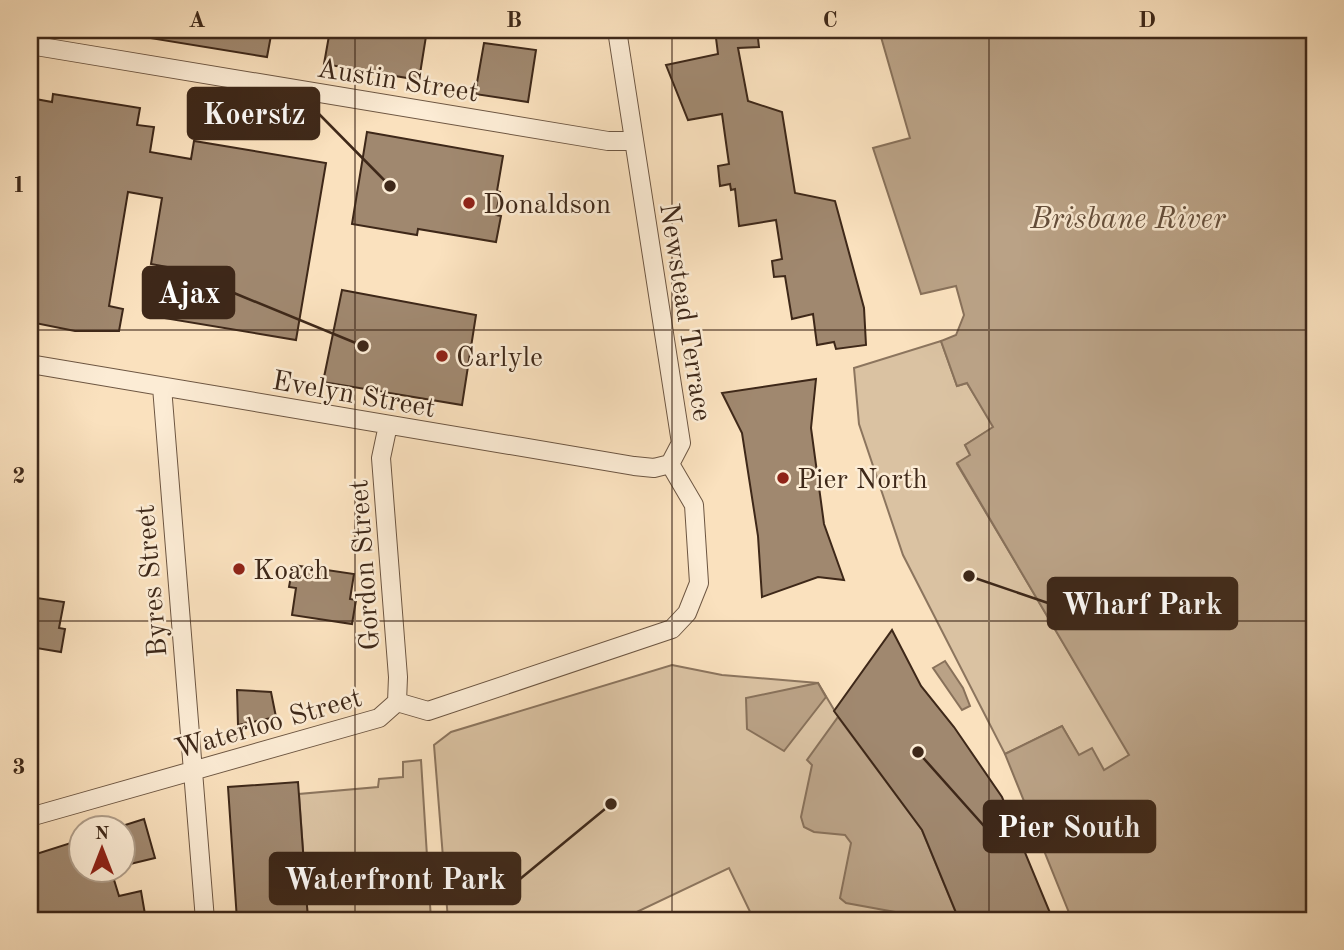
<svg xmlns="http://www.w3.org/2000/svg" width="1344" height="950" viewBox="0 0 1344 950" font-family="'Old Standard TT',serif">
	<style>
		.green { fill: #dac2a2; stroke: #8c755e; stroke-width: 2 }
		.water { fill: #baa286; stroke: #88715a; stroke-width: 2 }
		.building { fill: #a0886f; stroke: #3e2819; stroke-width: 2 }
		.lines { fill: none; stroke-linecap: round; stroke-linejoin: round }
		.street-casing { stroke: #6d5642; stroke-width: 20 }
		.street { stroke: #fcecd5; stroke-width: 18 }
		.grid { fill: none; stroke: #3e2819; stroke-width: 2; stroke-opacity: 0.55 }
		.poi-dot { fill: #8f2418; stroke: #fcecd5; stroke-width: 2.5 }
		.labels { text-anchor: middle; stroke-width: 5; stroke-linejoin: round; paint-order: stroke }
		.street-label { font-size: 28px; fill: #3e2819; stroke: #fcecd5 }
		.poi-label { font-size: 28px; fill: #3e2819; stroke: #fcecd5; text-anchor: start }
		.water-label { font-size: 30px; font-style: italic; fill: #634d3a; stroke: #fcecd5 }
		.leader { fill: none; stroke: #3e2819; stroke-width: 2.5 }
		.callout-dot { fill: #3e2819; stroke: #fcecd5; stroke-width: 2.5 }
		.callout { fill: #3e2819; stroke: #3e2819; stroke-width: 2.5 }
		.callout-label { font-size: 30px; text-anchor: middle; font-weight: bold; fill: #fff }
		.neatline { fill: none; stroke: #3e2819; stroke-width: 2.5 }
		.grid-label { font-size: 23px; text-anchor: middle; font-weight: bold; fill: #3e2819 }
	</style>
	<rect width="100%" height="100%" fill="#fae1be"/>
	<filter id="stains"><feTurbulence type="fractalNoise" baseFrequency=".00286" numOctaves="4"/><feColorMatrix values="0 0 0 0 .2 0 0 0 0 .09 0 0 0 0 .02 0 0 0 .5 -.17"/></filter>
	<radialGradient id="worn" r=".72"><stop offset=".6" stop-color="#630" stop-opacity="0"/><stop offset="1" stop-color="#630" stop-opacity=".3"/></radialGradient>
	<!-- green -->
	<path class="green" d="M941,341L957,386L967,383L994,427L965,445L971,455L957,464L1130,755L1104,771L1079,756L1062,726L1005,754L903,555L859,424L854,368Z
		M672,665L722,675L818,683L839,718L922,830L959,920H754L729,868L620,920H448L434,745L451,732Z
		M421,760L431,920H308L299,794L378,787L379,779L403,777V762Z"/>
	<!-- water -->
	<path class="water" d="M879,30H1314V920H1072L1005,754L1062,726L1079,755L1092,748L1104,770L1129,755L957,463L970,455L965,445L993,427L967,383L957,386L941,341L956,335L964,315L956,286L921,294L873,148L910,138Z
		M945,661L963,688L970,706L962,710L933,668Z
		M818,683L826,697L784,751L747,729L746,698Z
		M838,717L922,830L959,920H906L895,912L846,903L840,898L851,843L845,835L814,832L804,827L801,817L812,765L807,760Z"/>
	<!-- building -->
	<path class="building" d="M151,30H272L267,57L150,38Z
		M330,30H427L419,80L324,64Z
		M715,30H757L759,47L738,48L748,101L782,112L795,193L835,201L864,308L866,345L836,349L834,342L817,345L813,314L792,319L785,276L774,277L772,261L782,259L776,220L739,226L735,189L731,190L730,184L720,186L718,166L729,164L722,114L688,120L666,65L718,54Z
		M484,43L536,50L528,102L475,94Z
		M53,94L140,108L137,125L154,127L150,152L191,159L194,141L326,163L296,340L164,318L173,268L151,264L162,198L128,192L109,306L123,309L119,331H75L30,322V98L52,102Z
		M367,132L503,156L497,191L500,192L496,215L501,216L496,242L418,229L417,235L352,224Z
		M342,290L476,315L462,405L323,382Z
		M816,379L811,428L824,524L844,580L818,577L762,597L758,536L742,433L722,393Z
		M293,565L354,574L350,599L356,600L352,624L292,615L296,588L289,587Z
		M30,597L64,602L59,628L65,629L61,652L30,647Z
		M892,630L921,686L954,727L1002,797L1053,920H959L922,830L834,711Z
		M237,690L271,692L276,717L238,725Z
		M298,782L308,920H237L228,787Z
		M144,819L155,858L122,866V826Z
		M80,840V870H111L119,896L141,891L146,920H30V856Z"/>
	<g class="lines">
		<defs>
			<path id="street" d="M617,30L681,443L670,464
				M30,45L608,141H634
				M30,364L634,466L654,468L670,464
				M162,387L205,920
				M388,425L381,458L398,677L397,702
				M397,702L428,711L672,629L687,613L699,583L694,505L670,464
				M30,817L379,718L397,702"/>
		</defs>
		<!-- street casing -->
		<use href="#street" class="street-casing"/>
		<!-- street -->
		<use href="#street" class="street"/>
	</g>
	<!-- grid -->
	<path class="grid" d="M355,30V920M672,30V920M989,30V920M30,330H1314M30,621H1314"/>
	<!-- markers -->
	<g class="poi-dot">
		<circle cx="469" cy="203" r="7"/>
		<circle cx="442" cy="356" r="7"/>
		<circle cx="783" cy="478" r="7"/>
		<circle cx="239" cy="569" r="7"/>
	</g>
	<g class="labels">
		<!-- street labels -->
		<g class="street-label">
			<text transform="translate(398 79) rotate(9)" y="10">Austin Street</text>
			<text transform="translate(687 312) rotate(81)" y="10">Newstead Terrace</text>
			<text transform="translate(354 393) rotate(10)" y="10">Evelyn Street</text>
			<text transform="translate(363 565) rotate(-94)" y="10">Gordon Street</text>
			<text transform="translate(150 581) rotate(-95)" y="10">Byres Street</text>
			<text transform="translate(268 722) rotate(-16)" y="10">Waterloo Street</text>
		</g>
		<!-- poi labels -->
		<g class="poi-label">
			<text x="483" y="213">Donaldson</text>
			<text x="456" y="366">Carlyle</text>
			<text x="797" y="488">Pier North</text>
			<text x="253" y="579">Koach</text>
		</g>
		<!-- water labels -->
		<g class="water-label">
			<text x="1128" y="228">Brisbane River</text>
		</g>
	</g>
	<!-- callouts -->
	<path class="leader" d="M390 186L319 114M363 346L234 293M969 576L1048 603M918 752L984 826M611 804L520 879"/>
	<g class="callout-dot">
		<circle cx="390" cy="186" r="7"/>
		<circle cx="363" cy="346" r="7"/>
		<circle cx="969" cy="576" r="7"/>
		<circle cx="918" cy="752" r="7"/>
		<circle cx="611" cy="804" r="7"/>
	</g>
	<g class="callout">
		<rect x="188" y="88" width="131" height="51" rx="7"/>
		<rect x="143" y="267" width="91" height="51" rx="7"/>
		<rect x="1048" y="578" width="189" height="51" rx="7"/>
		<rect x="984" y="801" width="171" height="51" rx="7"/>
		<rect x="270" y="853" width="250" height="51" rx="7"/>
	</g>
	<g class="callout-label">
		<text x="254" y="124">Koerstz</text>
		<text x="189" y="303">Ajax</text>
		<text x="1142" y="614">Wharf Park</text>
		<text x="1069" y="837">Pier South</text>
		<text x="395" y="889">Waterfront Park</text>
	</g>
	<!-- margin -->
	<rect width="1344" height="950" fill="none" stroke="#fae1be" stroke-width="77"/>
	<!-- north arrow -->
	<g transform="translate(102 849)"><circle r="33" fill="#fcecd5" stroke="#b09e8a" stroke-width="2"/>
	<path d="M0-5L12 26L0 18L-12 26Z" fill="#8f2418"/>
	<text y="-10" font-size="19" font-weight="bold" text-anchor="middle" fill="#3e2819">N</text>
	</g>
	<rect x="38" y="38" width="1268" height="874" class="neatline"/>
	<g class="grid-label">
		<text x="197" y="27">A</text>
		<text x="514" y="27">B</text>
		<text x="830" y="27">C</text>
		<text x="1147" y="27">D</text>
		<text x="19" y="192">1</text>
		<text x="19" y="483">2</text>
		<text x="19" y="774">3</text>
	</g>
	<rect width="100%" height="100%" filter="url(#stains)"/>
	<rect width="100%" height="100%" fill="url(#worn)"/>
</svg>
